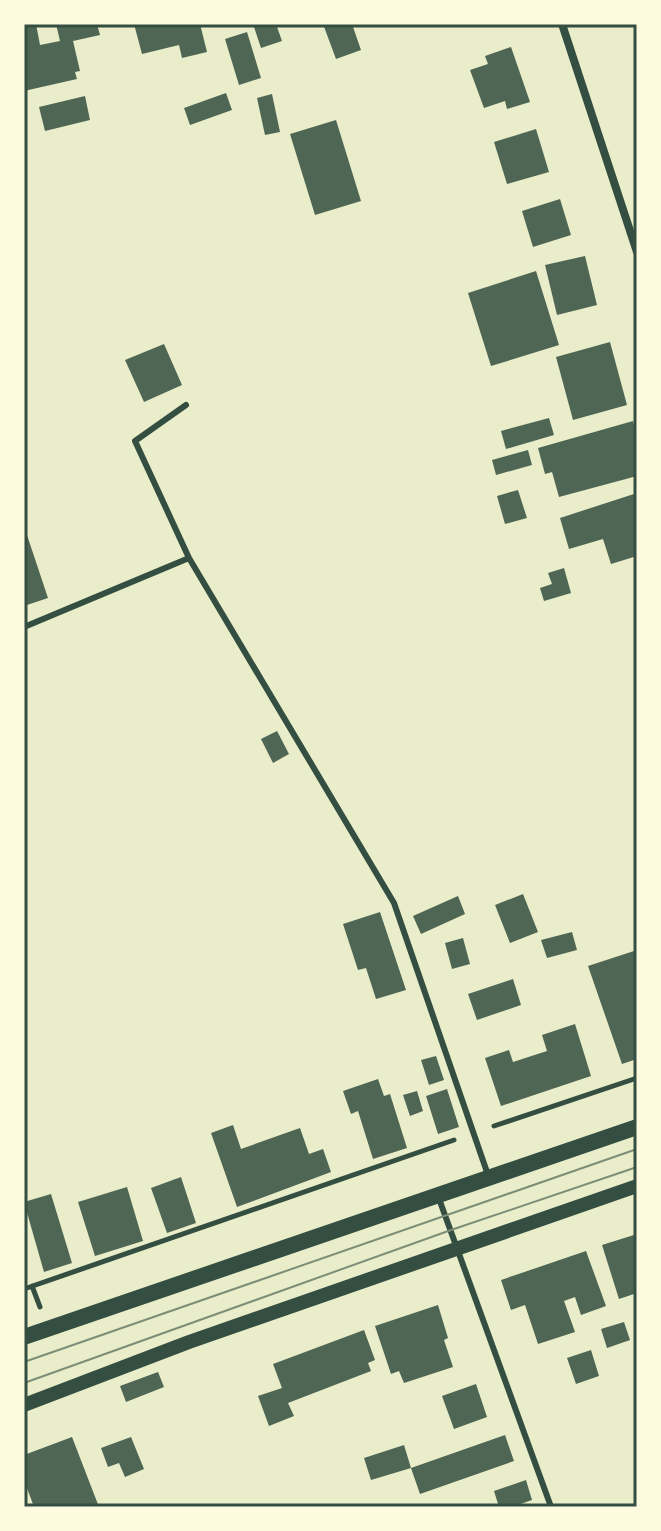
<svg xmlns="http://www.w3.org/2000/svg" width="661" height="1531" viewBox="0 0 661 1531" font-family="Inter,sans-serif">
	<style>
		.building { fill: #4f6655 }
		.lines { fill: none; stroke-linecap: round; stroke-linejoin: round }
		.path { stroke: #344e41; stroke-width: 5 }
		.service { stroke: #344e41; stroke-width: 6 }
		.minor { stroke: #344e41; stroke-width: 8 }
		.tertiary { stroke: #344e41; stroke-width: 14 }
		.secondary { stroke: #344e41; stroke-width: 16 }
		.tram { stroke: #7c8e77; stroke-width: 2 }
		.neatline { fill: none; stroke: #344e41; stroke-width: 3 }
	</style>
	<rect width="100%" height="100%" fill="#e9edc9"/>
	<!-- building -->
	<path class="building" d="M24,24H36L40,45L60,41L56,24H97L100,35L73,41L80,71L75,72L77,79L24,91Z
		M134,24H200L207,52L182,58L179,45L142,54Z
		M253,24H276L282,41L261,48Z
		M323,24H352L361,50L336,59Z
		M247,32L261,78L239,85L225,39Z
		M511,47L530,102L507,109L505,101L484,108L470,70L488,64L485,56Z
		M226,93L232,110L190,125L184,108Z
		M272,94L280,132L265,135L257,98Z
		M85,96L90,120L45,131L39,107Z
		M336,120L361,201L315,215L290,134Z
		M536,129L549,172L507,184L494,142Z
		M560,199L571,235L533,247L522,211Z
		M585,256L597,305L557,315L545,265Z
		M536,271L559,345L491,366L468,293Z
		M610,342L627,405L573,420L556,357Z
		M164,344L182,385L144,402L125,360Z
		M549,418L554,435L506,449L501,431Z
		M633,421L637,436V476L559,497L552,472L545,474L538,448Z
		M528,450L532,465L496,475L492,460Z
		M518,490L527,518L505,524L497,496Z
		M637,493V556L611,564L603,539L569,549L560,518Z
		M24,526L48,598L24,606Z
		M564,568L571,593L544,601L540,588L552,584L548,573Z
		M277,731L289,754L273,763L261,739Z
		M523,894L538,932L510,943L495,905Z
		M458,896L465,914L421,934L413,916Z
		M380,912L406,990L376,999L366,968L358,970L343,924Z
		M572,932L577,950L547,958L541,940Z
		M463,938L470,964L452,969L445,943Z
		M637,950V1059L622,1064L588,966Z
		M513,979L521,1005L477,1020L468,994Z
		M575,1024L591,1076L501,1106L485,1058L509,1050L513,1062L547,1051L542,1035Z
		M436,1056L444,1080L429,1085L421,1060Z
		M378,1079L384,1096L390,1094L407,1148L373,1159L358,1111L351,1114L343,1091Z
		M447,1089L459,1127L438,1134L426,1096Z
		M417,1091L423,1111L410,1116L403,1095Z
		M233,1125L241,1149L300,1128L309,1154L323,1149L331,1172L237,1207L211,1133Z
		M181,1177L196,1223L167,1233L151,1188Z
		M127,1187L143,1241L95,1256L78,1202Z
		M51,1194L72,1263L44,1272L24,1202Z
		M637,1234V1293L619,1299L602,1245Z
		M586,1251L606,1306L581,1315L575,1297L564,1301L575,1332L538,1344L525,1305L511,1310L501,1280Z
		M438,1305L448,1338L444,1340L453,1367L404,1383L399,1371L391,1374L375,1326Z
		M624,1322L630,1340L607,1348L601,1329Z
		M364,1330L375,1360L368,1363L371,1371L288,1403L294,1416L269,1426L258,1396L282,1388L273,1364Z
		M591,1350L599,1376L576,1384L567,1358Z
		M158,1372L164,1387L126,1402L120,1386Z
		M476,1384L487,1417L454,1429L442,1396Z
		M505,1435L514,1461L420,1494L411,1468Z
		M72,1437L99,1507H34L24,1480V1455Z
		M131,1437L144,1469L125,1477L119,1463L108,1467L101,1448Z
		M404,1445L411,1468L371,1480L364,1458Z
		M526,1480L532,1500L512,1507H499L494,1491Z"/>
	<g class="lines">
		<!-- path -->
		<path class="path" d="M494,1126L637,1078
			M32,1286L40,1307
			M24,1289L454,1140"/>
		<!-- service -->
		<path class="service" d="M186,405L135,441L189,558
			M24,627L189,558L394,903L488,1175
			M438,1196L550,1504"/>
		<!-- minor -->
		<path class="minor" d="M562,24L637,252"/>
		<!-- tertiary -->
		<path class="tertiary" d="M24,1405L189,1342L637,1186"/>
		<!-- secondary -->
		<path class="secondary" d="M24,1337L637,1127"/>
		<!-- tram -->
		<path class="tram" d="M24,1362L637,1149
			M24,1383L451,1230L637,1167"/>
	</g>
	<!-- border -->
	<rect width="661" height="1531" fill="none" stroke="#fefae0" stroke-width="52"/>
	<rect x="26" y="26" width="609" height="1479" class="neatline"/>
</svg>
